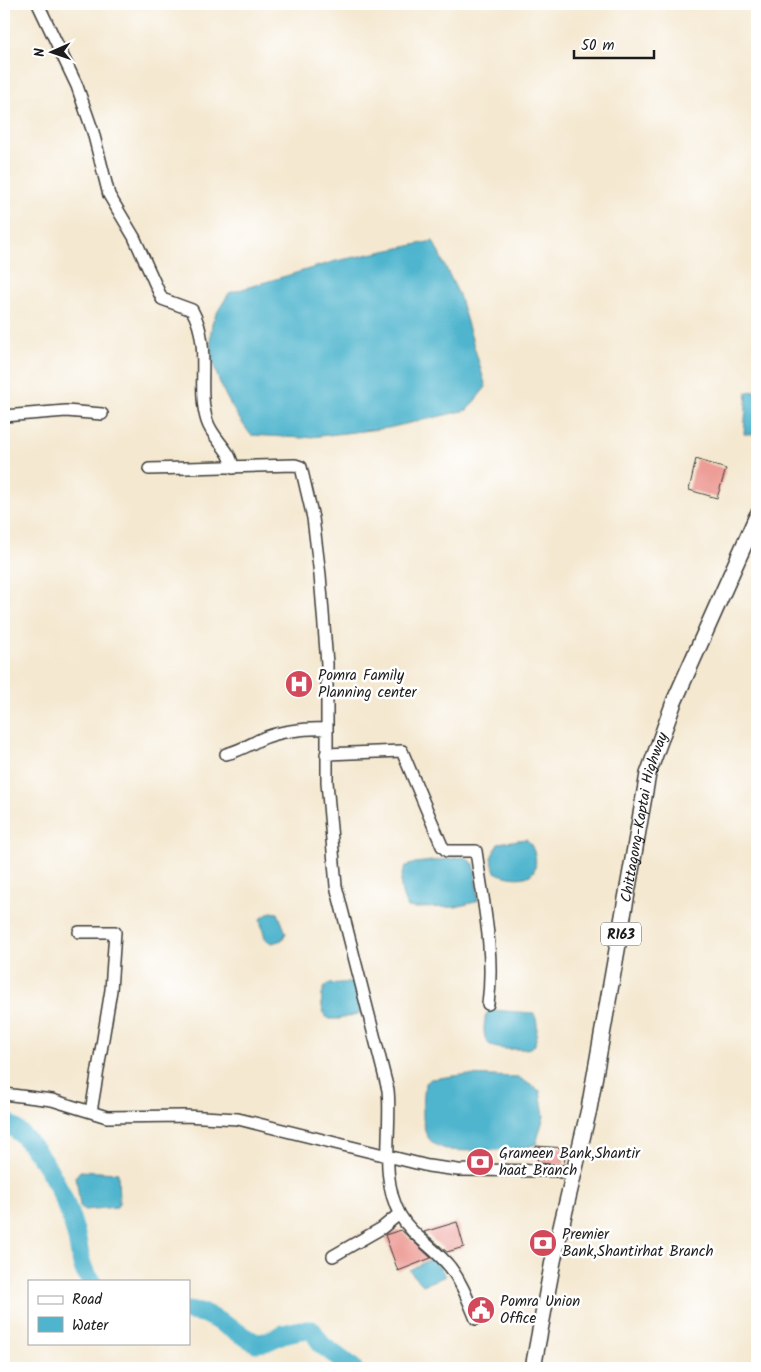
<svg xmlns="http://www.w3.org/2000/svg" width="761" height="1372" viewBox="0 0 761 1372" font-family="Kalam,sans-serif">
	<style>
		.water { fill: #4fb5ce; stroke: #366875 }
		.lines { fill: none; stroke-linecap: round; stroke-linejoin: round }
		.river { stroke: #4fb5ce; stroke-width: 19 }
		.building { fill: #ed9c96 }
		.minor-casing { stroke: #3c3b37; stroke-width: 14 }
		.major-casing { stroke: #3c3b37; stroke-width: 18 }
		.minor { stroke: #fff; stroke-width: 11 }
		.major { stroke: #fff; stroke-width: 15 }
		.labels { text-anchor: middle; stroke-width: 5; stroke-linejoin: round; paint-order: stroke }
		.shield { fill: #fff; stroke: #606060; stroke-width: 1 }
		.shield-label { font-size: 14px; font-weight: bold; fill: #1c1c1c }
		.poi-label { font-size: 15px; fill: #1c1c1c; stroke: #fff; text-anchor: start }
		.street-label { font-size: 15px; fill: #1c1c1c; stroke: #fff }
	</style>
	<rect width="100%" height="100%" fill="#fff"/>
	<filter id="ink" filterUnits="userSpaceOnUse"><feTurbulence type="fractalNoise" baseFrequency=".02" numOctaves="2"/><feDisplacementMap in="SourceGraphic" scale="10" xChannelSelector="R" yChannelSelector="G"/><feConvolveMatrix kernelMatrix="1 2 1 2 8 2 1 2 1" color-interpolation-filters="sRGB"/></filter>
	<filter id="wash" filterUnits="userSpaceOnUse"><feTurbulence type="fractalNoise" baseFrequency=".0096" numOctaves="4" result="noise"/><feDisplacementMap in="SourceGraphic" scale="20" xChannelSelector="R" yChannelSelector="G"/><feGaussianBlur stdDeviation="1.12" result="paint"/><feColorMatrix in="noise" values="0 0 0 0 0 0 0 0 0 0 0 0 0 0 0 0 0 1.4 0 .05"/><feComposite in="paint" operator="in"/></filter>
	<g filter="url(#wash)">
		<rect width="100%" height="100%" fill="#f4e8d0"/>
		<!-- water -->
		<path class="water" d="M433,241L459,295L486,387L467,410L388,428L302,438L251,435C228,405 204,363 212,324C215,314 224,302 229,293L336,261Z
			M757,391V434H744L747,392Z
			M526,839C534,845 539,863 533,872C526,882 503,877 495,872L491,858L498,843Z
			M465,857L474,864L478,900L475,902L456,907L414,908L408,907C400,896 398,877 406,866L415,863Z
			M271,912L278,913L286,933L282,940L272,943L265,939L260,919Z
			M353,982L358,990L361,1013L339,1019H328C320,1010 319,994 327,984Z
			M491,1010L533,1013C540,1021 536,1035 535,1045C529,1050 523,1049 516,1049C487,1050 480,1043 486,1014Z
			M462,1075L518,1077L540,1091L544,1116L536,1144C526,1150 465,1152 451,1150C444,1149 434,1145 430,1140C419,1127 424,1099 425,1083L431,1079Z
			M80,1171L118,1173L119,1203L117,1207L84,1210L80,1206L76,1176Z
			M433,1258L446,1276L423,1285L409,1270Z"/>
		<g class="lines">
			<!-- river -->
			<path class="river" d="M4,1120C40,1145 63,1189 75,1231C80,1247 79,1270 92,1281
				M189,1311L206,1314L256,1343L266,1342L283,1334L300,1330H312L322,1345L353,1368"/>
		</g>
		<g id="blocks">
			<!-- building -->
			<path class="building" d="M696,459L726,469L717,498L689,490Z
				M536,1146L566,1148L564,1165L538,1163Z
				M457,1222L464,1247L447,1252L424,1232Z
				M401,1230L431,1258L398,1271L385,1235Z"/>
		</g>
	</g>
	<g filter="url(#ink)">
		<use href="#blocks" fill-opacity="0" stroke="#3c3b37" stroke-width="1"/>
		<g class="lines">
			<defs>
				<path id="minor" d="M38,4L77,86L93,132L109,195L134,237L162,299L192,310C212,346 196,387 207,421C213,440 231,449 233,468
					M4,416L66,411L102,414
					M149,469L295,465L301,467L313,518L320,575L327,664V782L336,886L388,1090C392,1131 379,1176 400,1215C412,1236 435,1248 450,1267C462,1283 468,1300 476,1319
					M226,754C239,751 247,746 259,740C278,731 306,728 326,729
					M326,754L402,751L442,846L447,851H476C483,902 495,953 488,1004
					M79,932H115L111,990L91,1112
					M4,1094L52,1100L107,1117L185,1116L238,1119L428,1166L458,1170L558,1171L574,1176
					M333,1256L382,1228L399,1214"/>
				<g id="major">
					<path id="s1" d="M533,1368L553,1261L589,1109L648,774L674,702L757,516"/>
				</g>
			</defs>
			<!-- minor casing -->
			<use href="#minor" class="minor-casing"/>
			<!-- major casing -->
			<use href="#major" class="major-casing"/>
			<!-- minor -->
			<use href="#minor" class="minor"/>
			<!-- major -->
			<use href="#major" class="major"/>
		</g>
	</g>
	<!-- icons -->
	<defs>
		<symbol id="hospital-disc" viewBox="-11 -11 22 22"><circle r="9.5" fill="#d1495b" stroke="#fff"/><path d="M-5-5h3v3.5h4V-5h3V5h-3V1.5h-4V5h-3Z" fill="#fff"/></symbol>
		<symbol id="bank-disc" viewBox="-11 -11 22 22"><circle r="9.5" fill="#d1495b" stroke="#fff"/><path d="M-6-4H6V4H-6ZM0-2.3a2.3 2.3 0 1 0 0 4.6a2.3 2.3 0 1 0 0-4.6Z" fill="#fff"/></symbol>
		<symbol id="civic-disc" viewBox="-11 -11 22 22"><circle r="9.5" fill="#d1495b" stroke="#fff"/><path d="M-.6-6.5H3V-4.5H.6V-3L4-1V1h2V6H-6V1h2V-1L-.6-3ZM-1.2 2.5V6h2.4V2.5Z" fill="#fff"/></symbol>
	</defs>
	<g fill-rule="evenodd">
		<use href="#hospital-disc" x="283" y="668" width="32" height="32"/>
		<use href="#bank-disc" x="464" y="1146" width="32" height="32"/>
		<use href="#bank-disc" x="527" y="1227" width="32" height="32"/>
		<use href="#civic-disc" x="465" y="1294" width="32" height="32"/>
	</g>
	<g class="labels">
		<!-- shield labels -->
		<rect class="shield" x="601" y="922.5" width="40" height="23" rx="4"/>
		<g class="shield-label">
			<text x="621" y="939">R163</text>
		</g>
		<!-- poi labels -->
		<g class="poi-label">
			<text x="318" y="680">Pomra Family<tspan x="318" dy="17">Planning center</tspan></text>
			<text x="499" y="1158">Grameen Bank,Shantir<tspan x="499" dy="17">haat Branch</tspan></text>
			<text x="562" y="1239">Premier<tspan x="562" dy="17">Bank,Shantirhat Branch</tspan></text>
			<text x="500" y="1306">Pomra Union<tspan x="500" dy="17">Office</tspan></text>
		</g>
		<!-- street labels -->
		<g class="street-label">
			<text dy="5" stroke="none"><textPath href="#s1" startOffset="562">Chittagong-Kaptai Highway</textPath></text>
		</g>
	</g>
	<!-- margin -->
	<rect width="761" height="1372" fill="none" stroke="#fff" stroke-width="20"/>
	<!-- legend -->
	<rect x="28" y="1280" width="162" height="65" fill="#ffffff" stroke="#a4a4a4"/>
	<rect x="38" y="1296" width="25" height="8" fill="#ffffff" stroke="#a4a4a4"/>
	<text x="72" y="1304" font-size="15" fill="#1c1c1c">Road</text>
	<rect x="38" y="1317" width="25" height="15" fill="#4fb5ce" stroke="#a4a4a4"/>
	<text x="72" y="1330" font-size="15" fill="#1c1c1c">Water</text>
	<!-- north arrow -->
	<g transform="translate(52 52) rotate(268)" stroke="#ffffff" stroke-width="4" paint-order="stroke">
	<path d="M0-4L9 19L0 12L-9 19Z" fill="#1c1c1c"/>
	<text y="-8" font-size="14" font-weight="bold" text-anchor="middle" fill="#1c1c1c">N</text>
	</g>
	<!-- scale -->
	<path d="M574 50v8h80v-8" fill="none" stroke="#1c1c1c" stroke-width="2.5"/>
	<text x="581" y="50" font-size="15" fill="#1c1c1c" stroke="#ffffff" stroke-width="4" paint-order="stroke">50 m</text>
</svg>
